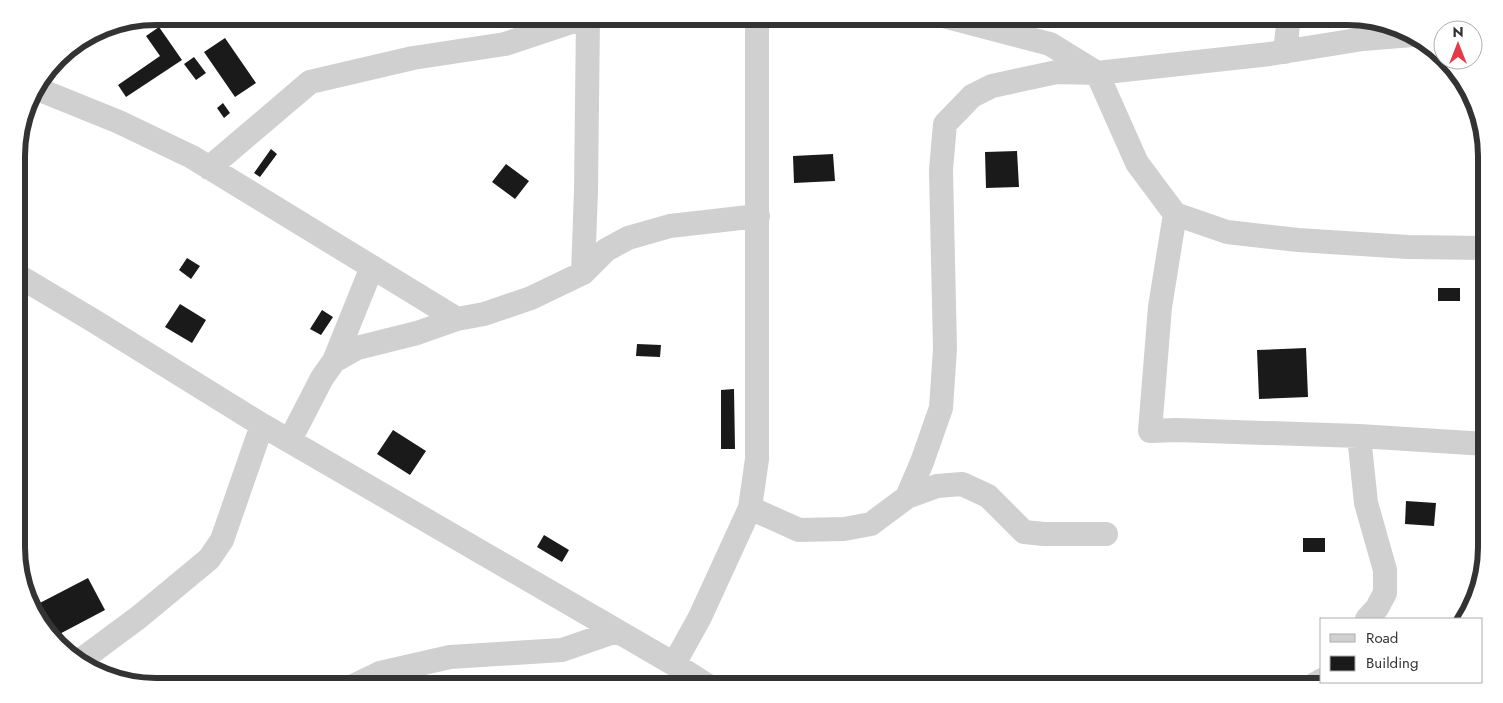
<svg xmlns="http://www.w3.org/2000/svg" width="1503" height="703" viewBox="0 0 1503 703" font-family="Jost,sans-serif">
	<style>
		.building { fill: #1a1a1a }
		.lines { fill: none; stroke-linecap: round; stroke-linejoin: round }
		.street { stroke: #d0d0d0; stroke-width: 24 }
		.rim { fill: none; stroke: #333; stroke-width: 6 }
	</style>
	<rect width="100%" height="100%" fill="#fff"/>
	<!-- building -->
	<path class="building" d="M159,27L182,60L126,97L118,85L160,56L146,36Z
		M225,38L256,83L235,97L204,52Z
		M194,57L206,73L196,80L184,64Z
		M223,103L230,113L224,118L217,108Z
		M271,149L277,154L260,177L254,173Z
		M1017,151L1019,187L986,188L985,152Z
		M833,154L835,181L794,183L793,156Z
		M506,164L529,181L515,199L492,182Z
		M187,258L200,266L191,279L179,270Z
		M1438,288H1460V301H1438Z
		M180,304L206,320L192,343L165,327Z
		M322,310L333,317L321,335L310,329Z
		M637,344L661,345L660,357L636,356Z
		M1306,348L1308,397L1259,399L1257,350Z
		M734,389L735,449H721V390Z
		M393,430L426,451L410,475L377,454Z
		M1406,501L1436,503L1434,526L1405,524Z
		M544,535L569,550L562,562L537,547Z
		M1303,538H1325V552H1303Z
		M88,578L105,610L52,638L45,632L34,606Z"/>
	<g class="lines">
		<!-- street -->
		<path class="street" d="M943,16L1050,44L1097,73L1137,163L1175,214L1227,232L1298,240L1408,247L1486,248
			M1285,52L1289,16
			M35,88L119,122L192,157L457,319
			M209,168L310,82L413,58L505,44L589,16
			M1175,214L1160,307L1150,431L1176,430L1359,436L1486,444
			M583,273L586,191L588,16
			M17,275L94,321L262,425L674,664L710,687
			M334,361L372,267
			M1359,436L1366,503L1385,570V593L1377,608L1367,619
			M290,440L322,378L334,361L357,348L417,333L457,319L484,314L531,298L583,273L606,250L628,238L670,226L758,216
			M907,497L922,462L941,408L945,349L941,170L945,124L972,96L992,86L1057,72L1097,73L1270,54L1363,39L1412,35
			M750,508L799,530L844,529L871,524L907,497L937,486L962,484L988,496L1024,532L1044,534H1106
			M81,660L139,617L209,559L222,540L262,425
			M674,664L700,617L750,508L757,459V16
			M1312,686L1322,680
			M351,687L380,673L450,657L562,650L617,631"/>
	</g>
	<!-- crop -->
	<path d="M0 0H1503V703H0ZM156 25H1347A131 131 0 0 1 1478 156V547A131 131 0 0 1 1347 678H156A131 131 0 0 1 25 547V156A131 131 0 0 1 156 25Z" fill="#fff" fill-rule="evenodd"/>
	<path class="rim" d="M156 25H1347A131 131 0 0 1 1478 156V547A131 131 0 0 1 1347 678H156A131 131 0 0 1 25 547V156A131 131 0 0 1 156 25Z"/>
	<!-- legend -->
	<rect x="1320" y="618" width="162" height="65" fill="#ffffff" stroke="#adadad"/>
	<rect x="1330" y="634" width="25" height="8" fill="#d0d0d0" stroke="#adadad"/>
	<text x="1366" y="643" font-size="15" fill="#333333">Road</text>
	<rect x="1330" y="656" width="25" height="15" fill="#1a1a1a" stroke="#adadad"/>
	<text x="1366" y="668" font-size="15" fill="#333333">Building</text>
	<!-- north arrow -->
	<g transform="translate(1458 45)"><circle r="24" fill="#ffffff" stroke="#adadad"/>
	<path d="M0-4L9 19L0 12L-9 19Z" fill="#e63946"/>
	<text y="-8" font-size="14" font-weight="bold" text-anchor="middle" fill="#333333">N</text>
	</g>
</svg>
